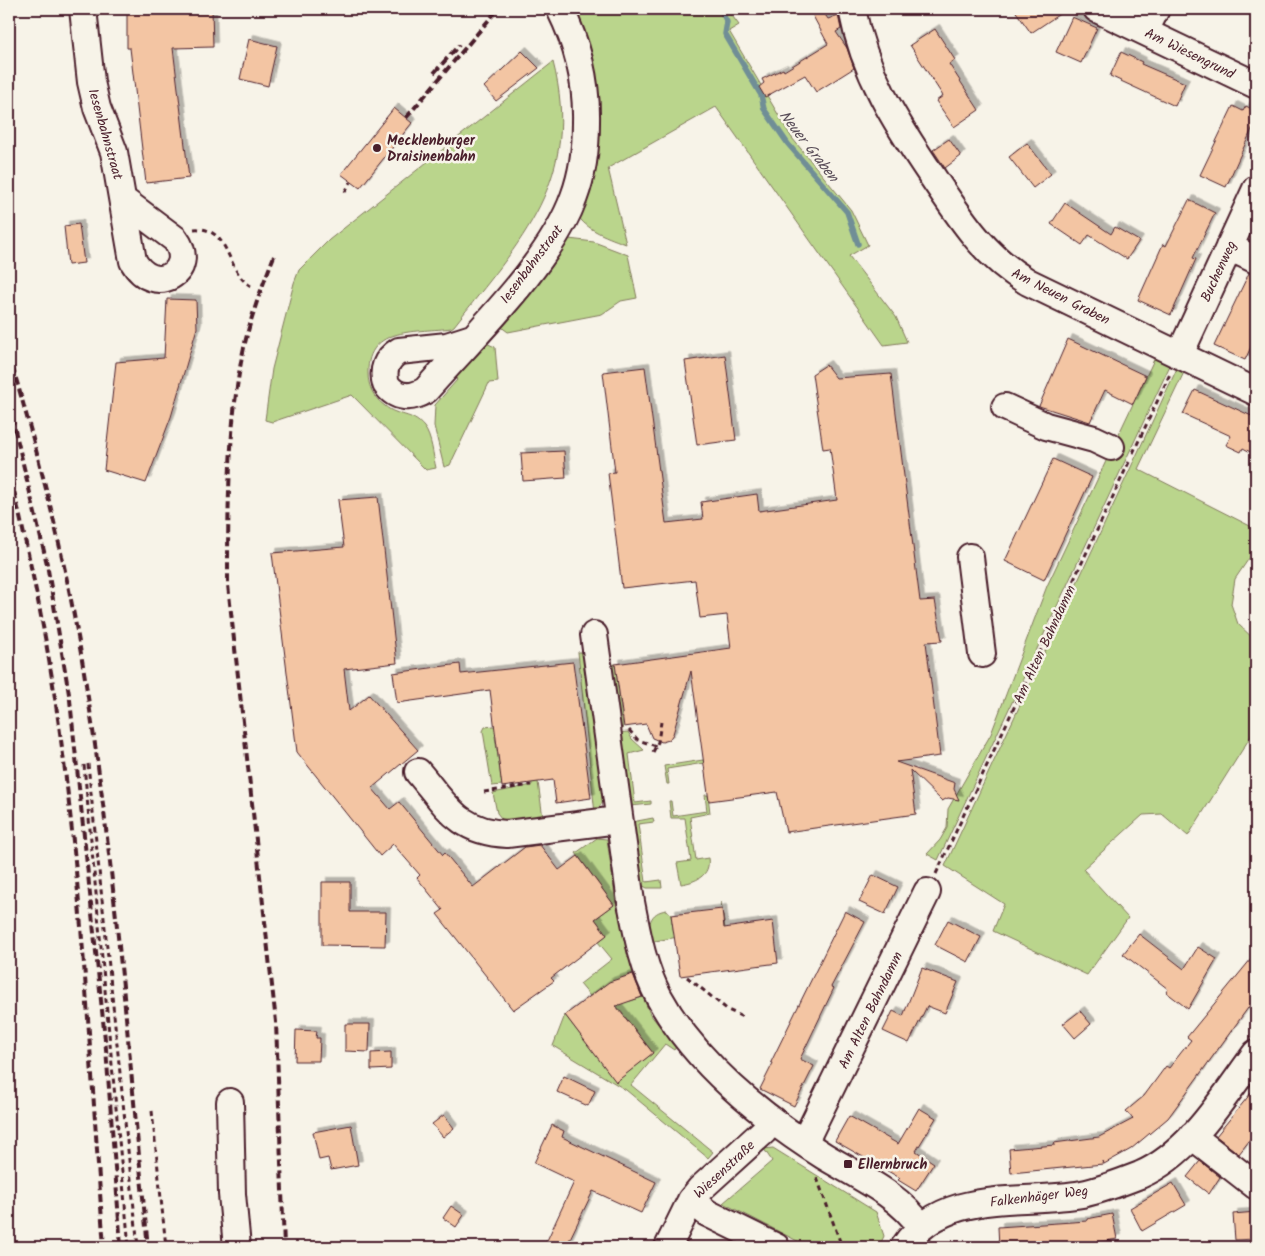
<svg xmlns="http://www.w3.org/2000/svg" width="1265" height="1256" viewBox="0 0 1265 1256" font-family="Kalam,sans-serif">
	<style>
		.green { fill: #bad58c; stroke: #827a5c }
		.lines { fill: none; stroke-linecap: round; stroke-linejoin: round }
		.stream { stroke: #6f8e96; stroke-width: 5.5 }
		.building { fill: #f3c5a3; stroke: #4a1f2b; filter: url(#shadow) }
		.minor-casing { stroke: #4a1f2b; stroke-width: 30 }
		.path { stroke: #4a1f2b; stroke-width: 3; stroke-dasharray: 5 4; stroke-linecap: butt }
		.minor { stroke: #f7f3e8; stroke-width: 26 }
		.rail { stroke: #4a1f2b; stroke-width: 4; stroke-dasharray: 8 4; stroke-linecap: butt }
		.poi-dot { fill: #4a1f2b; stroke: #f7f3e8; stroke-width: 2 }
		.labels { text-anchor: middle; stroke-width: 5; stroke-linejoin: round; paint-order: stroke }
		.street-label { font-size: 14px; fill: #4a1f2b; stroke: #f7f3e8 }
		.poi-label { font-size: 14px; font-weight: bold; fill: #4a1f2b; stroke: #f7f3e8; text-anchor: start }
		.water-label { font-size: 15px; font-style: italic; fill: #594d58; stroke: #f7f3e8 }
	</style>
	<defs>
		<filter id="shadow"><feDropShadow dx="4.5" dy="-4.5" stdDeviation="0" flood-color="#0004"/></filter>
	</defs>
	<rect width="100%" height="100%" fill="#f7f3e8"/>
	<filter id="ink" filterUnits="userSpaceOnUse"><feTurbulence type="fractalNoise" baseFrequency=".02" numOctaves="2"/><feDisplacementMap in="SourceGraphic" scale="10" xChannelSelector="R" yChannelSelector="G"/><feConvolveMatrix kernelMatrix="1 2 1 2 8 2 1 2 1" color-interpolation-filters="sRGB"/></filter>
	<g filter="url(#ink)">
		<!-- green -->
		<path class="green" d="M572,9H727L739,25L729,31L792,138L851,210L868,245L849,256L896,317L907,342L884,345L716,107L608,168L626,244C610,238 585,230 577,214Z
			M553,62C583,178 521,241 454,326L451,328C419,333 367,325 368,373C368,387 374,398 385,406C398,417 412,412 424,427C432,437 433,456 436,468L426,470L352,395L272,422L265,420L272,369L294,283L299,270L329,240Z
			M569,239L594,242L628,255L637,298L621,301L602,314L508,332L500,326L565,240Z
			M486,343L495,347L498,382L489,383L450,465L444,467L434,426L435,405L457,380L453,375Z
			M1158,351L1173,359L938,860L927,854L940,840L947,828L948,809L991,734L1047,586Z
			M1180,362L1187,366L1138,469L1256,529V548L1235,579L1231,604L1238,624L1256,641V728L1188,836L1162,814L1143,815L1083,869L1128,918L1087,975L993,931L1004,904L945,866Z
			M578,652H587L603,801L595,814Z
			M615,664L623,725L622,730L616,731L605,666Z
			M520,723L532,739L543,818L505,823L497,813L493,793L532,785L525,732L495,736L502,785L492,786L483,731L485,727Z
			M628,732L632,739L644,750L629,754L635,803L651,801V804L630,806L616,733Z
			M703,760L704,763L667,769L669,784H667L664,766Z
			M705,795H708L710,813L690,817L696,860L708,858C711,876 695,882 681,884L677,863L691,861L685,818H671L669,801H671L673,816L707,811Z
			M653,818L654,822L638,824L646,882L661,880L662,888H647L636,882L632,822Z
			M597,838L607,839L616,904L635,972L622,978L630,1001L643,997L650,1014L676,1047L674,1050L665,1044L631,1085L713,1152L708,1158L626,1090L553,1046L565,1015L616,1081L653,1053L602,987L590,996L580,984L612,959L598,942L607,935L595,919L614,905L576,853Z
			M721,902L725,929L649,942C648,925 649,912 667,910L671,915L674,934L724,928Z
			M773,1148L876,1212L884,1236L879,1247H809L723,1203L772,1161L764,1149Z"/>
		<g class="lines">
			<!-- stream -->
			<path class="stream" d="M720,9L727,22L725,34L761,95L764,109L788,144L847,212L858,244"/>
		</g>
		<!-- building -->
		<path class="building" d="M127,9H212L213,47L173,48L189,178L146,183L130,48H127Z
			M1014,9H1067L1031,33Z
			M822,10L828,19L838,15L841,29L836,32L847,48L854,68L816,92L805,75L765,97L759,87L764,83L762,79L783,69L784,71L828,44L813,16Z
			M1072,17L1097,28L1081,63L1056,52Z
			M935,29L955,60L949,64L979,110L954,127L936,101L943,96L910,45Z
			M249,39L277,46L268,86L240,79Z
			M522,51L539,68L496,101L484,87Z
			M1121,52L1142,62L1141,64L1185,83L1175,106L1110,76Z
			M1233,106L1243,111L1246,106L1256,111V120L1226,187L1200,175Z
			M394,108L412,123L360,188L341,174Z
			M949,139L961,156L945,168L933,150Z
			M1027,143L1051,174L1033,188L1009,157Z
			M1189,200L1215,213L1193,258L1196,259L1171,315L1138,300L1163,244L1166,246Z
			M1065,203L1111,234L1115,227L1139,241L1127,259L1089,235L1082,245L1051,224Z
			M79,224L84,263L68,265L64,226Z
			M1249,273L1256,275V336L1245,360L1214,346Z
			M167,299L196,300L197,328L171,417L146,483L104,470L116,362L164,358Z
			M1068,339L1146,376L1133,404L1105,390L1090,422L1039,406Z
			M725,355L736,440L697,445L685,361Z
			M826,365L836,378L891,374L920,601L935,600L942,641L926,642L940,756L896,762L955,783L954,789L959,800L948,798L942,801L910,770L916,814L786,832L777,792L709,801L691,671L673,734L669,740L662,742L652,738L646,724L624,727L615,664L731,648L727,615L700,618L695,580L622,588L608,473L615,472L603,372L645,367L666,523L703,519L701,502L757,494L759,511L837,500L830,448L823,449L812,374Z
			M1195,390L1256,418V455L1243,448L1241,452L1226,445L1231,436L1183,414Z
			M564,451L566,478L523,481L521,453Z
			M1053,459L1092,477L1044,580L1005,561Z
			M378,497L397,663L344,669L349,711L369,695L418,750L372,788L390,809L399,802L443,855L445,853L473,887L525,847L540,845L559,870L578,856L614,905L595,919L607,935L551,978L554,981L513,1010L437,914L443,910L417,878L420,875L393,844L380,856L297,752L272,553L344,547L338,500Z
			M573,662L591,798L556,803L553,780L502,787L490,690L397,703L393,673L460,664L461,674Z
			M873,875L898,887L885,914L859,902Z
			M322,882H350V912H386L385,946L322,945Z
			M722,909L724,928L773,921L778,963L680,976L671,915Z
			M845,911L865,922L831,987L834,988L800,1059L814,1066L794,1106L760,1089L773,1063L771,1062Z
			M948,920L981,937L968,962L935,945Z
			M1139,934L1184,969L1198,947L1217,959L1188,1009L1166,992L1168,989L1123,954Z
			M1256,953V997L1168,1118L1131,1149L1104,1164L1102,1161L1103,1164L1011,1173L1009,1149L1055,1145L1054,1143L1099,1137L1133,1119L1126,1111L1144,1096L1166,1066L1169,1068L1191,1040L1187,1037Z
			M922,968L958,982L945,1013L927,1006L909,1043L883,1031L893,1011L903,1016Z
			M633,974L642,997L616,1006L653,1053L616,1082L565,1015L609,982Z
			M1080,1011L1091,1024L1075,1038L1063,1024Z
			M345,1024H370L369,1052L345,1051Z
			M296,1030L317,1031L316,1038H320L319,1061H295Z
			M391,1052V1069L371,1070V1053Z
			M564,1076L595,1091L588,1106L557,1092Z
			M1256,1087V1132L1239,1154L1216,1136Z
			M919,1108L936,1118L916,1151L934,1163L916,1191L898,1180L900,1178L835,1141L849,1116L898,1144Z
			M444,1115L454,1128L443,1137L432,1124Z
			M351,1125L358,1165L331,1170L328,1158L319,1160L313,1132Z
			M552,1125L564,1131L562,1137L656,1182L641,1213L593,1191L566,1247H544L574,1182L534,1163Z
			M1200,1161L1220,1177L1209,1194L1187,1177Z
			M1173,1183L1186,1205L1142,1231L1130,1208Z
			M451,1206L464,1215L456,1227L443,1218Z
			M1256,1212V1239L1235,1240L1233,1214Z
			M1112,1214L1117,1239L1074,1247H999L998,1227L1087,1221V1219Z"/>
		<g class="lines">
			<defs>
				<path id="minor" d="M83,9L91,82L97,108L114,152L133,261C154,298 199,271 175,239L123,200
					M852,9C864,73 896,123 932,176C961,219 983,255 1028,282L1256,392
					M1097,9L1256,85
					M1145,31L1156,9
					M1229,247L1256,260
					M472,338L447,346L399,351C386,359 382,370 386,384C396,399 412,399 426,390C473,336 550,264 574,197C583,173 586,148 586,122C587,81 578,45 560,9
					M1180,354L1256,189
					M1005,407L1046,426L1094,439L1111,447
					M970,557L982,654
					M594,635L631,902C637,933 643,968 659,997C694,1062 762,1117 824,1156C857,1176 899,1194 921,1227
					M418,772C447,806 458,832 507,834L618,820
					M230,1102L232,1194L237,1247
					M1192,1136L1256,1186
					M804,1143L927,892
					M691,1200L707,1213L776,1247
					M668,1247L691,1200L700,1189L764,1131L772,1121
					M904,1247C944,1187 1022,1205 1082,1194C1101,1190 1122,1182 1140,1175C1191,1153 1224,1096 1256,1053"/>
			</defs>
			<!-- minor casing -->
			<use href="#minor" class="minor-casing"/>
			<!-- path -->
			<path class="path" d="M345,192L351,182
				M194,229C231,226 226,273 251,286
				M1133,453L1170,374
				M629,730L638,740L656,746
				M653,752L658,742L661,722
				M88,764L138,1247
				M84,765L129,1247
				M484,792L531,785
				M936,874L1130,460
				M687,977L728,1010L745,1018
				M152,1111L166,1247
				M817,1178L842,1247"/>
			<!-- minor -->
			<use href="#minor" class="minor"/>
			<!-- rail -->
			<path class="rail" d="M434,73L459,45
				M406,118L498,9
				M274,256C263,284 252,313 245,343C228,416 228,509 228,585L276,1022L284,1247
				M9,355C42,465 70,578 87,691C116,875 129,1062 148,1247
				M9,405L47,564L70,700L106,1049L121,1247
				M9,469C27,547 45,626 56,705C83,885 90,1066 104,1247"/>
		</g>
	</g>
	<!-- markers -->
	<g class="poi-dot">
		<circle cx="377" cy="148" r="5"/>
		<rect x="843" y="1159" width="10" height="10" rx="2.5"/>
	</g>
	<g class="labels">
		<!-- street labels -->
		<g class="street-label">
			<text transform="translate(1190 53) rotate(26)" y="5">Am Wiesengrund</text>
			<text transform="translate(106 134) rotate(74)" y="5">Iesenbahnstraat</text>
			<text transform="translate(531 264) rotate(-53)" y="5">Iesenbahnstraat</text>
			<text transform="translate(1218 271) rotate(-65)" y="5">Buchenweg</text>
			<text transform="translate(1061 296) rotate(27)" y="5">Am Neuen Graben</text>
			<text transform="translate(1044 644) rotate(-65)" y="5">Am Alten Bahndamm</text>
			<text transform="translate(870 1010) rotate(-64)" y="5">Am Alten Bahndamm</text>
			<text transform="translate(724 1169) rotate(-43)" y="5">Wiesenstraße</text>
			<text transform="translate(1039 1196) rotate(-7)" y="5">Falkenhäger Weg</text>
		</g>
		<!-- poi labels -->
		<g class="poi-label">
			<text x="387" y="145">Mecklenburger<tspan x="387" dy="16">Draisinenbahn</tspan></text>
			<text x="858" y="1169">Ellernbruch</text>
		</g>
		<!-- water labels -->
		<g class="water-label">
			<text transform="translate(809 146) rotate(52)" y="5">Neuer Graben</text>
		</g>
	</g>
	<!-- margin -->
	<rect width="1265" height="1256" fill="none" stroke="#f7f3e8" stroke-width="30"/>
	<rect x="15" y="15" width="1235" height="1226" fill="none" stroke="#4a1f2b" stroke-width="2" filter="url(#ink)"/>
</svg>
